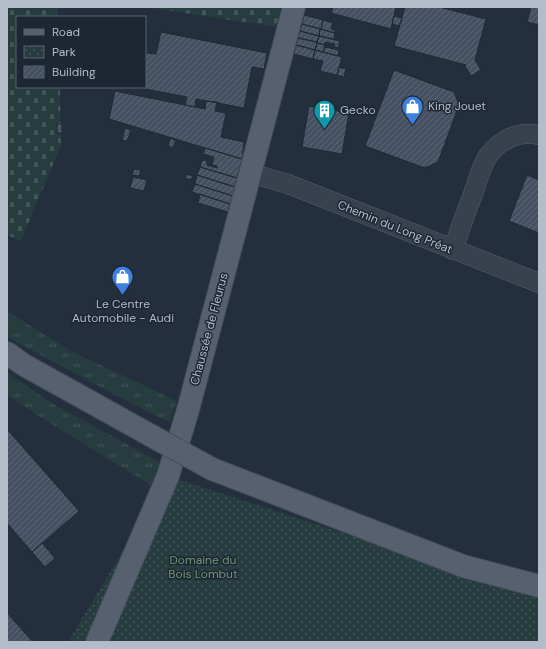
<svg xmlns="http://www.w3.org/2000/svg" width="546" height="649" viewBox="0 0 546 649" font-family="'DM Sans',sans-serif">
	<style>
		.grass { fill: url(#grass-tufts) }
		.cemetery { fill: url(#cemetery-stones) }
		.park { fill: url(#park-dots) }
		.building { fill: url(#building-hatch); stroke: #1f2835 }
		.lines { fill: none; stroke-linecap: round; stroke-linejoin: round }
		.minor-casing { stroke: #565f6c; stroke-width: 20 }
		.major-casing { stroke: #414a57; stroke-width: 24 }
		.minor { stroke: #38414e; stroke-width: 19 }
		.major { stroke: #56606e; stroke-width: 22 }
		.major-bridge-casing { stroke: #414a57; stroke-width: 24; stroke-linecap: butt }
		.major-bridge { stroke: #56606e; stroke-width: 22 }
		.labels { text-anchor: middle; stroke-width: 3; stroke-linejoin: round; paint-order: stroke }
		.poi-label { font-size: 12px; fill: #b4bcc9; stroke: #1d2633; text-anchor: start }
		.street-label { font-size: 12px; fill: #b4bcc9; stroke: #1d2633 }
		.park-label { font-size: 12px; fill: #6b9a76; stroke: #1d2633 }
	</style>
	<defs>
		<pattern id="grass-tufts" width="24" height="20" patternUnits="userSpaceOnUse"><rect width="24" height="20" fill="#263c3f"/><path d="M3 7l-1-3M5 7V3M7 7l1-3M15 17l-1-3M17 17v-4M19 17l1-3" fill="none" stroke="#435659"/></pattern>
		<pattern id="cemetery-stones" width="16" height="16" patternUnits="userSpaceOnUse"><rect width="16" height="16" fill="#263c3f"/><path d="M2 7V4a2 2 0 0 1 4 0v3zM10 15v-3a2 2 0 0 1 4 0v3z" fill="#435659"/></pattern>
		<pattern id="park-dots" width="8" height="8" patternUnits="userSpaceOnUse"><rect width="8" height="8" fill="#263c3f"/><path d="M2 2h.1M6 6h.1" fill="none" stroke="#435659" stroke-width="1.8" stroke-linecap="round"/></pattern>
		<pattern id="building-hatch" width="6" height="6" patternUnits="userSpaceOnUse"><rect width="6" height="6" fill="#455162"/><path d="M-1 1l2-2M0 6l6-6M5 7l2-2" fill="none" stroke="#5d6877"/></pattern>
	</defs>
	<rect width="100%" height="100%" fill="#242f3e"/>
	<!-- grass -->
	<path class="grass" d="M7,311L71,351L177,401L169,422L108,391L7,337Z
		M7,372L48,401L161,463L152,486L45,420L7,395Z"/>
	<!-- cemetery -->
	<path class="cemetery" d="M7,7H58V17H17V87H60L61,145L21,241L7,235Z
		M146,7H281L276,27Z"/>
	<!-- park -->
	<path class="park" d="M168,476L539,597V642H68Z"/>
	<!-- building -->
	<path class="building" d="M333,7H396L391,29L331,13Z
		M405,7H439L486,19L475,60L481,70L471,76L465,66L466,65L394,46Z
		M531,7H539V25L527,22Z
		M304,15L323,20L321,29L302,24Z
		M394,16L402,18L399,26L392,24Z
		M323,20L333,23L331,29L335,30V33L321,29Z
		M302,24L320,29L319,36L300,31Z
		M320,29L335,33L334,39L319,36Z
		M300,31L319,36L317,42L298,38Z
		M161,32L267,53L264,69L252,67L244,108L196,99L195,107L185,105L187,97L140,88L145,87L146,53L156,54Z
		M319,36L340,41L338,48L334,47L335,44L325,42V45L317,43Z
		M298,38L317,42L315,50L296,45Z
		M317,43L325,45L323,52L315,50Z
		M296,45L315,50L313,59L294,54Z
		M325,47L339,50L338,56L323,52Z
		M315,50L342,57L337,75L320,71L323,61L313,59Z
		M339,67L346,69L344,77L337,75Z
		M394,70L454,92L459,105L438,162L425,168L365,146Z
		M115,91L205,109L206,101L217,102L215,111L226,113L221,137L244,142L242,159L109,119Z
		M309,106L349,113L342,154L302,147Z
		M57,124H62V133H57Z
		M125,128L131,130L127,141L122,140Z
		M171,138L176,141L172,148L168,145Z
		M205,148L242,159L237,178L200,167L202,160L207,161V165L217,168V166L212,165L214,157L203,154Z
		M200,167L237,178L235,187L197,175Z
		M134,169L141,170L139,176L132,175Z
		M186,174L193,176L191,180L185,178Z
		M197,175L235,187L233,196L195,184Z
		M527,175L539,180V233L509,221Z
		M133,177L147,180L144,191L130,188Z
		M195,184L233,196L230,204L192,192Z
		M200,194L230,204L228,212L198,203Z
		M7,429L79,511L32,552L7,523Z
		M42,543L55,558L45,567L32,552Z
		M7,613L33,642H7Z"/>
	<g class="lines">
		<defs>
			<path id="minor" d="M250,173L288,184L539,283
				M453,250C459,232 465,214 472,197C477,184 480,168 488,156C500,140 519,130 539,135"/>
			<path id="major" d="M7,353L24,365L150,435
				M212,469L463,566L539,586
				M97,642L168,476L188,410L294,7"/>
		</defs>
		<!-- minor casing -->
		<use href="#minor" class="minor-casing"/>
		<!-- major casing -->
		<use href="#major" class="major-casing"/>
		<!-- minor -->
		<use href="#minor" class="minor"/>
		<!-- major -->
		<use href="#major" class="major"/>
		<defs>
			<path id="major-bridge" d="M150,435L212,469"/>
		</defs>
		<!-- major-bridge casing -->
		<use href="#major-bridge" class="major-bridge-casing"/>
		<!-- major-bridge -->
		<use href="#major-bridge" class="major-bridge"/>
	</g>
	<!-- icons -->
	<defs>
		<symbol id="shop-pin" viewBox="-11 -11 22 30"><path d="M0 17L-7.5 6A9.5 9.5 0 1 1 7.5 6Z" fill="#3f7fe0" stroke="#1d2633"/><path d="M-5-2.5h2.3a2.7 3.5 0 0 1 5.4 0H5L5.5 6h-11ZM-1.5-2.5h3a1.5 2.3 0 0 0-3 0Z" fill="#fff"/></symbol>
		<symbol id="building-pin" viewBox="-11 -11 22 30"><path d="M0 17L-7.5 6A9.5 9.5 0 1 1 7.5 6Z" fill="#0f9aa8" stroke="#1d2633"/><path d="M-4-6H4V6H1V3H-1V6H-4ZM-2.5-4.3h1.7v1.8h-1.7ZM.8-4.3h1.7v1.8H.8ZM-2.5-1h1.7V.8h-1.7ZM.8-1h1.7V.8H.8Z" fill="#fff"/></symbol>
	</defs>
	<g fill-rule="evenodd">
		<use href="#shop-pin" x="400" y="94" width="25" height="34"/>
		<use href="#building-pin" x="312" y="98" width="25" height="34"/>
		<use href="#shop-pin" x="110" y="264" width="25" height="34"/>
	</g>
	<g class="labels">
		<!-- poi labels -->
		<g class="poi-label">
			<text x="428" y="110">King Jouet</text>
			<text x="340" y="114">Gecko</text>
			<text x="123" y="308" text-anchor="middle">Le Centre<tspan x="123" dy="14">Automobile - Audi</tspan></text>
		</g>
		<!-- street labels -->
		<g class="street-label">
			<text transform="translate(395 227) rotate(22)" y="4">Chemin du Long Préat</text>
			<text transform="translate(209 329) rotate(-75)" y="4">Chaussée de Fleurus</text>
		</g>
		<!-- park labels -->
		<g class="park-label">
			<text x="203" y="564">Domaine du<tspan x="203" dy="14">Bois Lombut</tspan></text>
		</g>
	</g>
	<!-- border -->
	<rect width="546" height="649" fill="none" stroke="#b4bcc9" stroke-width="16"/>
	<!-- legend -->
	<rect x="16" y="16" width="130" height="72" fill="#1d2633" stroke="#59626f"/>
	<rect x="24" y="29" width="20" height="6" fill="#56606e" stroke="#59626f"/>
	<text x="52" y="36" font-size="12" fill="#b4bcc9">Road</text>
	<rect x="24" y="46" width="20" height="12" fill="url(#park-dots)" stroke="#59626f"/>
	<text x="52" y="56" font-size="12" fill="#b4bcc9">Park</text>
	<rect x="24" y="66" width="20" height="12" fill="url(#building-hatch)" stroke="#59626f"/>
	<text x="52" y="76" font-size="12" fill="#b4bcc9">Building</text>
</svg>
